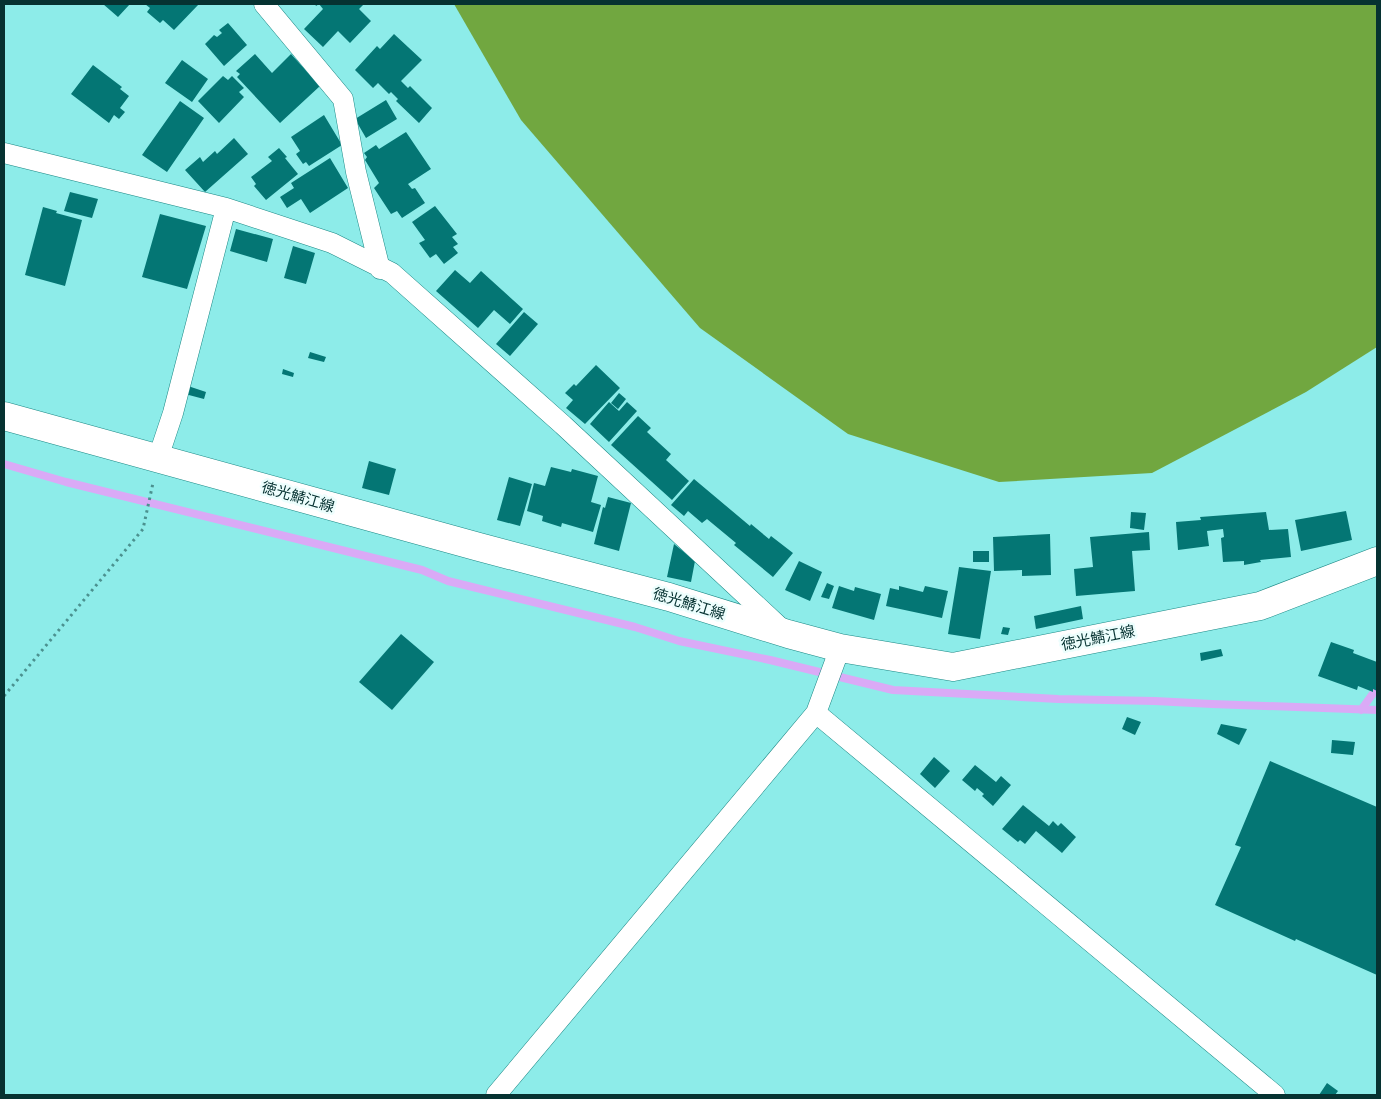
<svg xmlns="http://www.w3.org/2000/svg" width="1381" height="1099" viewBox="0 0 1381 1099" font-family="Lato,'Noto Sans JP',sans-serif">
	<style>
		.forest { fill: #71a740 }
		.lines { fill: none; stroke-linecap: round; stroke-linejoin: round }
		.stream { stroke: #daaaf6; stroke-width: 8 }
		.building { fill: #047674 }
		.street-casing { stroke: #1b8885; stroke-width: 21 }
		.secondary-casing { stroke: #1b8885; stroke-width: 29 }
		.path { stroke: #4b918f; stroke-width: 3; stroke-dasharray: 2.5 4; stroke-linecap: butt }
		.street { stroke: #fff; stroke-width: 20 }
		.secondary { stroke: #fff; stroke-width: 28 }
		.labels { text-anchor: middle; stroke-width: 5; stroke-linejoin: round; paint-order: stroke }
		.street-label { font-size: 15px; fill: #063231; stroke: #edfefd }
	</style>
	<rect width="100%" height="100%" fill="#8dece9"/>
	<!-- forest -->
	<path class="forest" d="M454,4H1377V347L1306,392L1152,473L999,482L848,434L700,328L521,120Z"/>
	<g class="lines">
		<!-- stream -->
		<path class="stream" d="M4,464L66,482L422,570L448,581L635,627L679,641L770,660L893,690L1058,699L1155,701L1212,704L1377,710
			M1361,710L1377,688"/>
	</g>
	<!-- building -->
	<path class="building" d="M103,4H130L118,17Z
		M145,4H199L174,30L163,20L160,23L147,12L150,8Z
		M315,4H364L359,9L371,21L350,43L338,31L323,47L304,29L323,9L319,4L316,6Z
		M228,23L247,45L224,66L205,44L214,35L217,37L222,33L219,30Z
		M394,34L422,60L401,81L408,88L410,86L432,108L419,123L396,101L398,99L391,92L389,94L378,83L373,88L355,70L377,46L380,49Z
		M255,54L272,73L291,54L320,86L280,123L237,77L240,74L236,71Z
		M182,60L208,79L192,102L165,83Z
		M93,65L122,87L120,89L129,96L120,108L125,112L119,119L114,115L109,123L71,94Z
		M223,76L228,80L232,76L244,88L239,92L244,97L219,123L198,101Z
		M386,100L397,119L366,138L355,119Z
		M180,101L204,118L167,172L142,155Z
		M324,115L342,145L309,166L306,162L303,164L296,154L300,151L291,137Z
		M406,132L431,169L408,184L412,189L415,188L425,203L402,218L397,211L391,214L374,188L379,183L365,160L367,157L364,153L376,145L379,149Z
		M234,138L248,154L205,192L185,170L200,157L203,162L215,151L217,154Z
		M279,148L287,157L285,158L298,174L266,200L254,186L256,184L251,177L272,161L268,157Z
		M330,158L348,188L310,213L301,199L287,208L280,197L294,188L291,183Z
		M70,192L98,199L92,218L64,211Z
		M435,206L457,234L452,237L458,244L453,247L458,253L444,264L436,254L430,258L419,243L425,240L412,222Z
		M43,207L57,211L56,213L82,220L65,286L25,275Z
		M160,214L206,226L187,289L142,277Z
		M236,229L273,239L267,262L230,251Z
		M293,246L315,253L306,284L284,278Z
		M455,270L470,283L481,271L523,309L510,324L494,310L478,328L436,291Z
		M524,312L538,324L510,356L496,344Z
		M310,352L326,357L324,362L308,358Z
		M596,365L620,388L585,424L566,408L573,400L565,393L574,384L576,386Z
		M283,369L294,373L293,377L282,374Z
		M188,386L206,392L204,399L185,394Z
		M619,393L626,399L618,409L611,403Z
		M609,402L619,411L627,402L637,411L609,442L590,424Z
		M638,416L651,428L647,432L671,454L666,460L689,481L672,500L611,445Z
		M369,461L396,469L389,495L362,488Z
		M551,467L571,472L572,469L598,476L591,502L601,505L593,532L562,523L561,527L542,521L543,516L527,511L534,483L545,486Z
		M509,477L532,484L520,526L497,520Z
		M694,479L750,526L751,524L769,539L771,536L793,553L773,577L734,545L736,543L707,519L702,523L688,511L684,516L671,505Z
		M608,497L631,503L619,551L594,544L603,507L605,508Z
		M1346,511L1352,540L1301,551L1295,520Z
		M1131,512L1146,513L1144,530L1130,528Z
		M1266,512L1269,530L1288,529L1291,557L1260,560L1261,562L1244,565V561L1223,562L1221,538L1224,537L1223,529L1207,531L1209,546L1178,550L1176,522L1201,520L1200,517Z
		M1149,532L1150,550L1132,551L1135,591L1076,596L1074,569L1093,567L1090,537Z
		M1050,534L1051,575L1022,576V570L994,571L993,537Z
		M674,544L695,561L691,582L667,577Z
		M973,551H989V562H973Z
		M799,561L822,572L810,601L785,590Z
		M959,567L991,571L980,639L948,634Z
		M827,583L834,586L829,599L821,597Z
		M839,586L854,591L855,587L881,594L874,620L832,608Z
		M899,586L923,592L925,586L948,591L942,618L886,606L890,588L899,590Z
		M1081,606L1083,619L1036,629L1034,616Z
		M1003,627L1010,628L1008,635L1001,634Z
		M401,634L434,662L392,710L359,682Z
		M1331,642L1354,650L1353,653L1377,662V691L1373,689V692L1358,686L1357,690L1318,676Z
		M1221,649L1223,656L1201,661L1200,653Z
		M1127,717L1141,722L1135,735L1122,729Z
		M1221,724L1247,729L1239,745L1217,734Z
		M1332,740L1355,742L1353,755L1331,753Z
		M934,757L950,771L935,788L920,774Z
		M1270,761L1377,807V975L1296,939L1295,941L1215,905L1241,847L1235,845Z
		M975,765L996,782L1001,776L1011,785L993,806L982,796L984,794L977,788L975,791L962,780Z
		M1023,805L1049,826L1053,821L1058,826L1061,823L1076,837L1062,853L1036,831L1025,844L1020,840L1018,842L1002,829Z
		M1327,1083L1338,1091L1335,1095H1319Z"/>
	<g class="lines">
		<defs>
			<path id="street" d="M264,4L343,99L356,172L380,269
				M4,153L226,208L332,243L392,273L563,425L784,631
				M158,458L173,413L226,208
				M816,713L1275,1095
				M496,1095L816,713L840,648"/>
			<path id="secondary" d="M4,416L479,547L669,597L788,634L840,648L953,667L1260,606L1377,561"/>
		</defs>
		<!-- street casing -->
		<use href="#street" class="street-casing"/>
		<!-- secondary casing -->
		<use href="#secondary" class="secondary-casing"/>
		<!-- path -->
		<path class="path" d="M4,696L143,529L153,483"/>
		<!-- street -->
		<use href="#street" class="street"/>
		<!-- secondary -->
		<use href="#secondary" class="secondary"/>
	</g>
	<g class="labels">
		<!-- street labels -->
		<g class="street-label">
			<text transform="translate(298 497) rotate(16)" y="5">徳光鯖江線</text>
			<text transform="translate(689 604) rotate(17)" y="5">徳光鯖江線</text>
			<text transform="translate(1098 638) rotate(-11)" y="5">徳光鯖江線</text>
		</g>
	</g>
	<!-- border -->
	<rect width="1381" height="1099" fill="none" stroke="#063231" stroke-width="10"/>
</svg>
